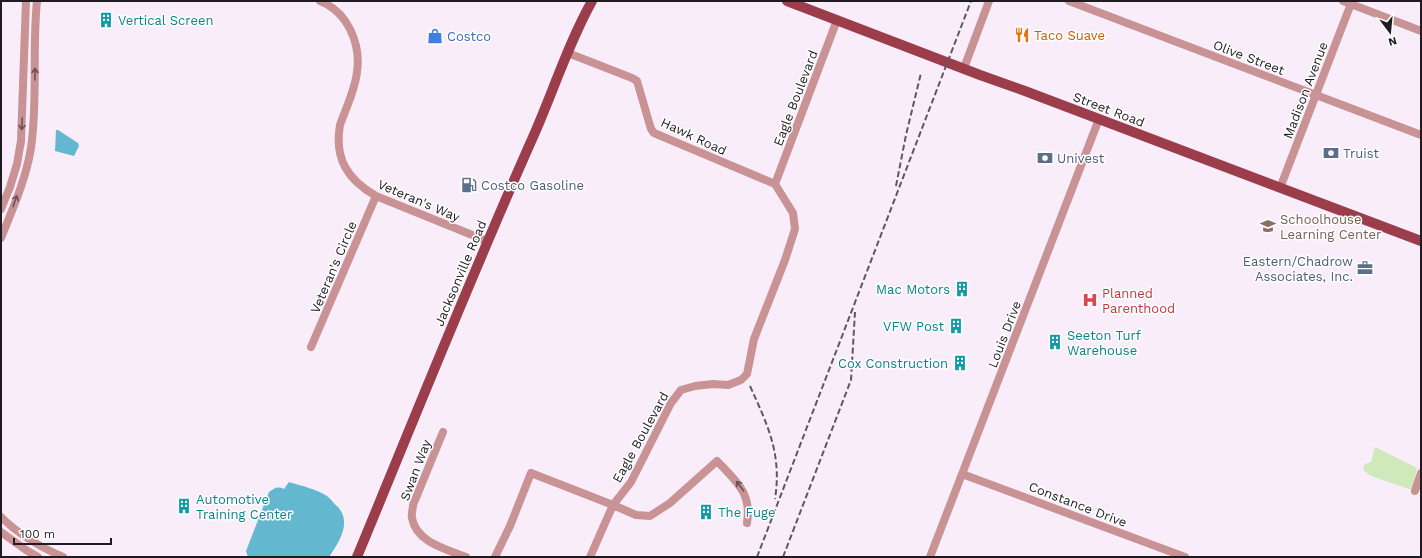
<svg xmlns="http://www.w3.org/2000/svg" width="1422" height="558" viewBox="0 0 1422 558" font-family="'Work Sans',sans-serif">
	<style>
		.green { fill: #d0e9bb }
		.water { fill: #63b8cf }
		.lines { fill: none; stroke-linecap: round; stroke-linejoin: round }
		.minor { stroke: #c99295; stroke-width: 8 }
		.major { stroke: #9c3d4b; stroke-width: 10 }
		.rail { stroke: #5e585f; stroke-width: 2; stroke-dasharray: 6 3; stroke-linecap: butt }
		.oneway { stroke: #6b5155 }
		.labels { text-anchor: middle; stroke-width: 3; stroke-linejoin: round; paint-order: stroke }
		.culture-label { font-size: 13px; fill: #0d838f; stroke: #fff; text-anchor: start }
		.food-label { font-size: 13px; fill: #c56008; stroke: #fff; text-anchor: start }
		.shop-label { font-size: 13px; fill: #366cbe; stroke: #fff; text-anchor: start }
		.street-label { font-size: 13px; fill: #1f1b20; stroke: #fff }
		.service-label { font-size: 13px; fill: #4e5e75; stroke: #fff; text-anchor: start }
		.education-label { font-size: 13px; fill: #785e54; stroke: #fff; text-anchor: start }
		.health-label { font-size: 13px; fill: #be3a42; stroke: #fff; text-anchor: start }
	</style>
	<rect width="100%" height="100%" fill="#f9edfa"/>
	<!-- green -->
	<path class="green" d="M1375,447L1417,468L1412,490L1371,476L1363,470L1365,464L1371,462Z"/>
	<!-- water -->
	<path class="water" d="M56,130H58L78,143L79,146L74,156L55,151Z
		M289,482C302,486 316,489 327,496C331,499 334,504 338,507C352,523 339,542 329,557H248L246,551L269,492C275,488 277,486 284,489Z"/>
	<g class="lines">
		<!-- minor -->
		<path class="minor" d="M320,1C348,12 361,44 357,72C355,90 346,108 340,125C334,159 348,180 376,196L487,241
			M1069,1L1421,135
			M1343,1L1421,31
			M568,53L632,78L637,81L651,129L654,133L775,184
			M964,68L989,1
			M775,184L837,20
			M1280,188L1352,1
			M1,209L10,187L17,164L21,141L26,1
			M1,238C13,208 26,179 31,148C38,99 32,50 37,1
			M311,347L376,196
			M443,432L413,505C413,509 411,514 412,518C416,542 446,549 466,557
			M962,474L1185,557
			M1415,491L1421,473
			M1,517C19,535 40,547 63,557
			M1,532L26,550L38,557
			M495,557L510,526L531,473L613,505L636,515L650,516L670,503L717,461C736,481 752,493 747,523
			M590,557L613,505L631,482L671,403L681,390L695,386L713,384L728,385L741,380L747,374L754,339L785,260L795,229L793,213L775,184
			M930,557L1099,119"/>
		<!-- major -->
		<path class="major" d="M787,1L980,75L1025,91L1421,241
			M357,557C415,417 471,276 533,137C553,92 568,44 592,1"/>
		<!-- rail -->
		<path class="rail" d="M896,186L906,135L921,73
			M750,386C768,426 782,454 775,499
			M757,557L971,1
			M783,557L851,380L855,312"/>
	</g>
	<!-- one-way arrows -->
	<defs><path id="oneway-shaft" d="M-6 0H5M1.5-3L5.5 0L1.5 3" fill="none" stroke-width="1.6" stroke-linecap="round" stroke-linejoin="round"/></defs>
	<g class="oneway">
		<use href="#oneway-shaft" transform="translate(35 74) rotate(-89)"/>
		<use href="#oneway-shaft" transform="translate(22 124) rotate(93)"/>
		<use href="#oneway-shaft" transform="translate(15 201) rotate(-70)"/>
		<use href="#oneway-shaft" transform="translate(740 486) rotate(-127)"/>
	</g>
	<!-- icons -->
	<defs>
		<symbol id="building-bare" viewBox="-9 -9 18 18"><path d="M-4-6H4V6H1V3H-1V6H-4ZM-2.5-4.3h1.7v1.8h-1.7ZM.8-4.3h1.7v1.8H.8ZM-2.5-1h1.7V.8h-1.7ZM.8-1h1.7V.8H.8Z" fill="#0f9aa8" stroke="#fff" stroke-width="2.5" paint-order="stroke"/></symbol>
		<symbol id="restaurant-bare" viewBox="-9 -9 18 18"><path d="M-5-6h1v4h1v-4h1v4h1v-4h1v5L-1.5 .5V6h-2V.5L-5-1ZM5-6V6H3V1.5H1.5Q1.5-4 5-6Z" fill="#e8710a" stroke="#fff" stroke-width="2.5" paint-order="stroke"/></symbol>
		<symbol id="shop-bare" viewBox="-9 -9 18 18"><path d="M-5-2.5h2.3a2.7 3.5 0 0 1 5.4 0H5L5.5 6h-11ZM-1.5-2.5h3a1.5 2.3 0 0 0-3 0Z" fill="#3f7fe0" stroke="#fff" stroke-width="2.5" paint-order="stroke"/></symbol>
		<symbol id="bank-bare" viewBox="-9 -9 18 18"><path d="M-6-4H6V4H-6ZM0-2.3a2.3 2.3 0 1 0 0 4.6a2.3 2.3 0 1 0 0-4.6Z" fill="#5c6f8a" stroke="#fff" stroke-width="2.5" paint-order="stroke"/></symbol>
		<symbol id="fuel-bare" viewBox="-9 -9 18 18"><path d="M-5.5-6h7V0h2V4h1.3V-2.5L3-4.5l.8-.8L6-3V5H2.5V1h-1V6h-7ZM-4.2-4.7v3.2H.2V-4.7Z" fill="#5c6f8a" stroke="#fff" stroke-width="2.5" paint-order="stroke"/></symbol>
		<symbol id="school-bare" viewBox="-9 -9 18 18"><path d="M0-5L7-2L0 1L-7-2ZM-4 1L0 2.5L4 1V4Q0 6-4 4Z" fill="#8d6e63" stroke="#fff" stroke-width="2.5" paint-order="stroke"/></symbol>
		<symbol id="office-bare" viewBox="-9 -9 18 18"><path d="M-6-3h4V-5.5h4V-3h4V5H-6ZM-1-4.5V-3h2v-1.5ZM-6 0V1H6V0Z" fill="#5c6f8a" stroke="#fff" stroke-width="2.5" paint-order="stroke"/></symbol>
		<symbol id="hospital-bare" viewBox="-9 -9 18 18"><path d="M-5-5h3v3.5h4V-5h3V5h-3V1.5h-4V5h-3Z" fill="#e0444e" stroke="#fff" stroke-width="2.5" paint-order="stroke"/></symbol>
	</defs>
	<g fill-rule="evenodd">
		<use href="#building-bare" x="95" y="9" width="22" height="22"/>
		<use href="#restaurant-bare" x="1011" y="24" width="22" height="22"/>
		<use href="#shop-bare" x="424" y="25" width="22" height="22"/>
		<use href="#bank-bare" x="1320" y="142" width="22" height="22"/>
		<use href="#bank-bare" x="1034" y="147" width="22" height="22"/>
		<use href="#fuel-bare" x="458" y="174" width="22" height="22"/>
		<use href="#school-bare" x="1257" y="215" width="22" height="22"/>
		<use href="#office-bare" x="1354" y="257" width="22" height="22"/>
		<use href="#building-bare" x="951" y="278" width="22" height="22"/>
		<use href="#hospital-bare" x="1079" y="289" width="22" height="22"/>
		<use href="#building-bare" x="945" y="315" width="22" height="22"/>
		<use href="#building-bare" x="1044" y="331" width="22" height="22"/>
		<use href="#building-bare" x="949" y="352" width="22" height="22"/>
		<use href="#building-bare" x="173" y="495" width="22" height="22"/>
		<use href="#building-bare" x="695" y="501" width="22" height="22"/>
	</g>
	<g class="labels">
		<!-- culture labels -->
		<g class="culture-label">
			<text x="118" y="25">Vertical Screen</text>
			<text x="950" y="294" text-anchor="end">Mac Motors</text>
			<text x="944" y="331" text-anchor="end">VFW Post</text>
			<text x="1067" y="340">Seeton Turf<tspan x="1067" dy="15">Warehouse</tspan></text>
			<text x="948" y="368" text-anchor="end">Cox Construction</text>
			<text x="196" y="504">Automotive<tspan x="196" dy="15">Training Center</tspan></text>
			<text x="718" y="517">The Fuge</text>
		</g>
		<!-- food labels -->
		<g class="food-label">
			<text x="1034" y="40">Taco Suave</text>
		</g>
		<!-- shop labels -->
		<g class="shop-label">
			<text x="447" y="41">Costco</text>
		</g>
		<!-- street labels -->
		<g class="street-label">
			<text transform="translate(1249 57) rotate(21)" y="5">Olive Street</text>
			<text transform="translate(1305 90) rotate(-69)" y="5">Madison Avenue</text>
			<text transform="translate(795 98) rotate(-69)" y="5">Eagle Boulevard</text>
			<text transform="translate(1109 109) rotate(21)" y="5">Street Road</text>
			<text transform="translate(694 136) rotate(25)" y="5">Hawk Road</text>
			<text transform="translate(419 200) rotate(23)" y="5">Veteran's Way</text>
			<text transform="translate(333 267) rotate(-67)" y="5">Veteran's Circle</text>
			<text transform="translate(460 273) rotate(-67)" y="5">Jacksonville Road</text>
			<text transform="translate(1004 334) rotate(-69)" y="5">Louis Drive</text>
			<text transform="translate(640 437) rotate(-61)" y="5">Eagle Boulevard</text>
			<text transform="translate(415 470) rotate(-69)" y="5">Swan Way</text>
			<text transform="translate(1078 504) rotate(21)" y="5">Constance Drive</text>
		</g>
		<!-- service labels -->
		<g class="service-label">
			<text x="1343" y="158">Truist</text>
			<text x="1057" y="163">Univest</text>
			<text x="481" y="190">Costco Gasoline</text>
			<text x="1353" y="266" text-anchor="end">Eastern/Chadrow<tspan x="1353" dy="15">Associates, Inc.</tspan></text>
		</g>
		<!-- education labels -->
		<g class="education-label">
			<text x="1280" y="224">Schoolhouse<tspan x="1280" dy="15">Learning Center</tspan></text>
		</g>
		<!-- health labels -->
		<g class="health-label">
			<text x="1102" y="298">Planned<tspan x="1102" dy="15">Parenthood</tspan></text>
		</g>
	</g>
	<!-- border -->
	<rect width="1422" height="558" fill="none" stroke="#1f1b20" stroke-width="4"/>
	<!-- north arrow -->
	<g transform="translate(1390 32) rotate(164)" stroke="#ffffff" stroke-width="3" paint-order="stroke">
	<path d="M0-3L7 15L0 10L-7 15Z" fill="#1f1b20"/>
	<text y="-6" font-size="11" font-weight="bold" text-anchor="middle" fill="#1f1b20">N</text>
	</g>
	<!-- scale -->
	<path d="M14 538v6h97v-6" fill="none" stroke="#1f1b20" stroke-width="2"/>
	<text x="20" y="538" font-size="12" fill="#1f1b20" stroke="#ffffff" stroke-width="3" paint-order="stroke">100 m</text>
</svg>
